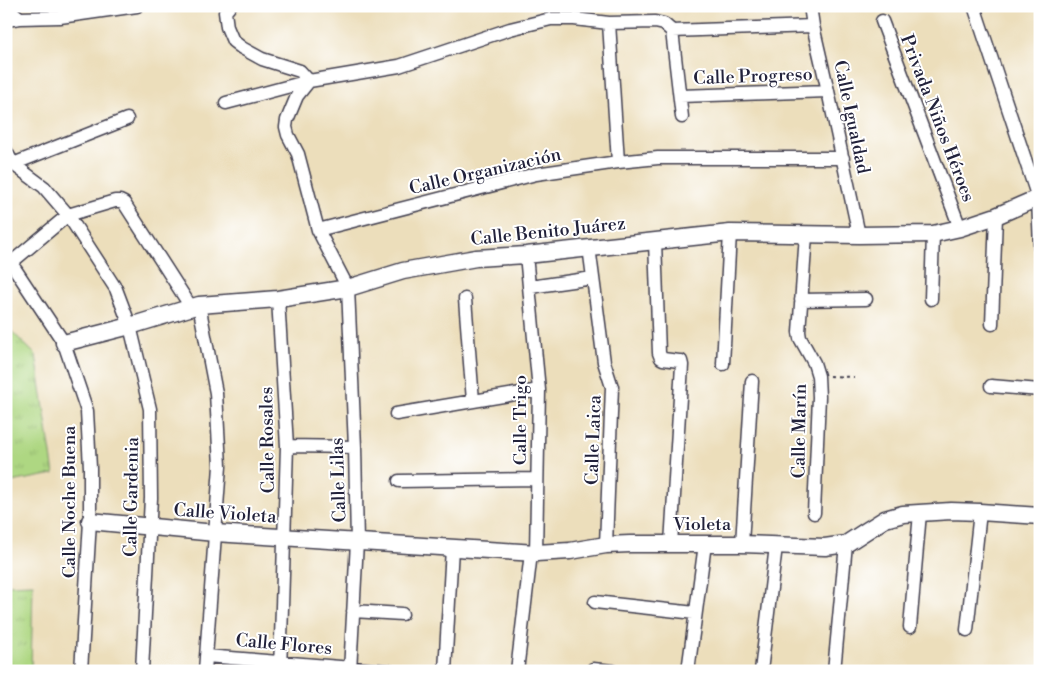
<svg xmlns="http://www.w3.org/2000/svg" width="1046" height="677" viewBox="0 0 1046 677" font-family="'Libre Bodoni',serif">
	<style>
		.grass { fill: url(#grass-tufts); stroke: #687c5e }
		.lines { fill: none; stroke-linecap: round; stroke-linejoin: round }
		.minor-casing { stroke: #403e4e; stroke-width: 15 }
		.tertiary-casing { stroke: #403e4e; stroke-width: 19 }
		.path { stroke: #403e4e; stroke-width: 2; stroke-dasharray: 4 4; stroke-linecap: butt }
		.minor { stroke: #fff; stroke-width: 12 }
		.tertiary { stroke: #fff; stroke-width: 16 }
		.labels { text-anchor: middle; stroke-width: 4; stroke-linejoin: round; paint-order: stroke }
		.street-label { font-size: 18px; fill: #22223b; stroke: #fff }
	</style>
	<defs>
		<pattern id="grass-tufts" width="24" height="20" patternUnits="userSpaceOnUse" patternTransform="scale(1.25)"><rect width="24" height="20" fill="#aed782"/><path d="M3 7l-1-3M5 7V3M7 7l1-3M15 17l-1-3M17 17v-4M19 17l1-3" fill="none" stroke="#95b871"/></pattern>
	</defs>
	<rect width="100%" height="100%" fill="#fff"/>
	<filter id="ink" filterUnits="userSpaceOnUse"><feTurbulence type="fractalNoise" baseFrequency=".02" numOctaves="2"/><feDisplacementMap in="SourceGraphic" scale="10" xChannelSelector="R" yChannelSelector="G"/><feConvolveMatrix kernelMatrix="1 2 1 2 8 2 1 2 1" color-interpolation-filters="sRGB"/></filter>
	<filter id="wash" filterUnits="userSpaceOnUse"><feTurbulence type="fractalNoise" baseFrequency=".0096" numOctaves="4" result="noise"/><feDisplacementMap in="SourceGraphic" scale="20" xChannelSelector="R" yChannelSelector="G"/><feGaussianBlur stdDeviation="1.12" result="paint"/><feColorMatrix in="noise" values="0 0 0 0 0 0 0 0 0 0 0 0 0 0 0 0 0 1.4 0 .05"/><feComposite in="paint" operator="in"/></filter>
	<g filter="url(#wash)">
		<rect width="100%" height="100%" fill="#ecdebb"/>
		<!-- grass -->
		<path class="grass" d="M6,326L36,355L54,474L6,483Z
			M33,584L31,671H6V585Z"/>
	</g>
	<g filter="url(#ink)">
		<g class="lines">
			<defs>
				<path id="minor" d="M230,6L225,12L227,27L233,41L242,48L262,59L300,71L309,81
					M810,6L813,26L828,91L859,235
					M974,6L1038,198L1040,248
					M6,7L20,18
					M6,20L20,18L60,17L137,6
					M882,21L960,228
					M609,23L618,162
					M672,31L813,26
					M672,31L682,117
					M309,81L297,96L287,120L286,127L288,135L298,154L318,230L348,288L355,447L357,542L350,671
					M680,96L828,91
					M226,103L309,81L399,66L510,29L551,19H574L609,23L655,22L664,24L672,31
					M6,151L13,164L44,187L68,215L116,289L130,326L150,409L151,498L142,671
					M13,164L127,119
					M318,230L536,174L618,162L658,158H843
					M806,235L799,332L800,338L814,363L818,376L819,397L814,513
					M655,241L659,353L661,358L663,359L679,361H681L682,365L671,544
					M589,247L604,362L612,387L606,545
					M526,255L539,390L536,553
					M11,263L64,343L87,411L90,468V521L81,671
					M6,267L68,215L115,201H120L124,203L191,307
					M530,287L593,278
					M278,299L287,446L280,671
					M465,299L473,401
					M931,299L933,234
					M801,300L866,299
					M199,305L216,393L220,466L205,671
					M992,324L996,216
					M723,364L730,233
					M991,386L1040,390
					M396,414L539,390
					M287,446L355,447
					M399,481L537,479
					M742,544L752,381
					M595,602L695,613
					M353,611L402,614
					M910,627L920,513
					M967,630L980,512
					M206,656L389,671
					M593,669L613,671
					M445,671L452,548
					M517,671L531,553
					M688,671L705,544
					M761,671L776,546
					M834,671L846,544"/>
				<path id="tertiary" d="M64,343L130,326L199,305L278,299L348,288L403,271L476,258L526,255L730,233L859,235L933,234L960,228L996,216L1040,197
					M90,521L215,533L536,553L570,551L606,545L630,544H742L825,547L846,544L866,531L885,519L903,514L951,511L980,512L1040,516"/>
			</defs>
			<!-- minor casing -->
			<use href="#minor" class="minor-casing"/>
			<!-- tertiary casing -->
			<use href="#tertiary" class="tertiary-casing"/>
			<!-- path -->
			<path class="path" d="M829,376L854,377"/>
			<!-- minor -->
			<use href="#minor" class="minor"/>
			<!-- tertiary -->
			<use href="#tertiary" class="tertiary"/>
		</g>
	</g>
	<g class="labels">
		<!-- street labels -->
		<g class="street-label">
			<text transform="translate(753 76) rotate(-2)" y="6">Calle Progreso</text>
			<text transform="translate(852 117) rotate(78)" y="6">Calle Igualdad</text>
			<text transform="translate(938 118) rotate(69)" y="6">Privada Niños Héroes</text>
			<text transform="translate(485 171) rotate(-13)" y="6">Calle Organización</text>
			<text transform="translate(548 231) rotate(-6)" y="6">Calle Benito Juárez</text>
			<text transform="translate(520 420) rotate(-90)" y="6">Calle Trigo</text>
			<text transform="translate(799 431) rotate(-89)" y="6">Calle Marín</text>
			<text transform="translate(267 440) rotate(-91)" y="6">Calle Rosales</text>
			<text transform="translate(593 440) rotate(-88)" y="6">Calle Laica</text>
			<text transform="translate(338 480) rotate(-92)" y="6">Calle Lilas</text>
			<text transform="translate(131 497) rotate(-89)" y="6">Calle Gardenia</text>
			<text transform="translate(69 502) rotate(-90)" y="6">Calle Noche Buena</text>
			<text transform="translate(225 513) rotate(4)" y="6">Calle Violeta</text>
			<text x="702" y="530">Violeta</text>
			<text transform="translate(284 644) rotate(5)" y="6">Calle Flores</text>
		</g>
	</g>
	<!-- margin -->
	<rect width="1046" height="677" fill="none" stroke="#fff" stroke-width="25"/>
</svg>
